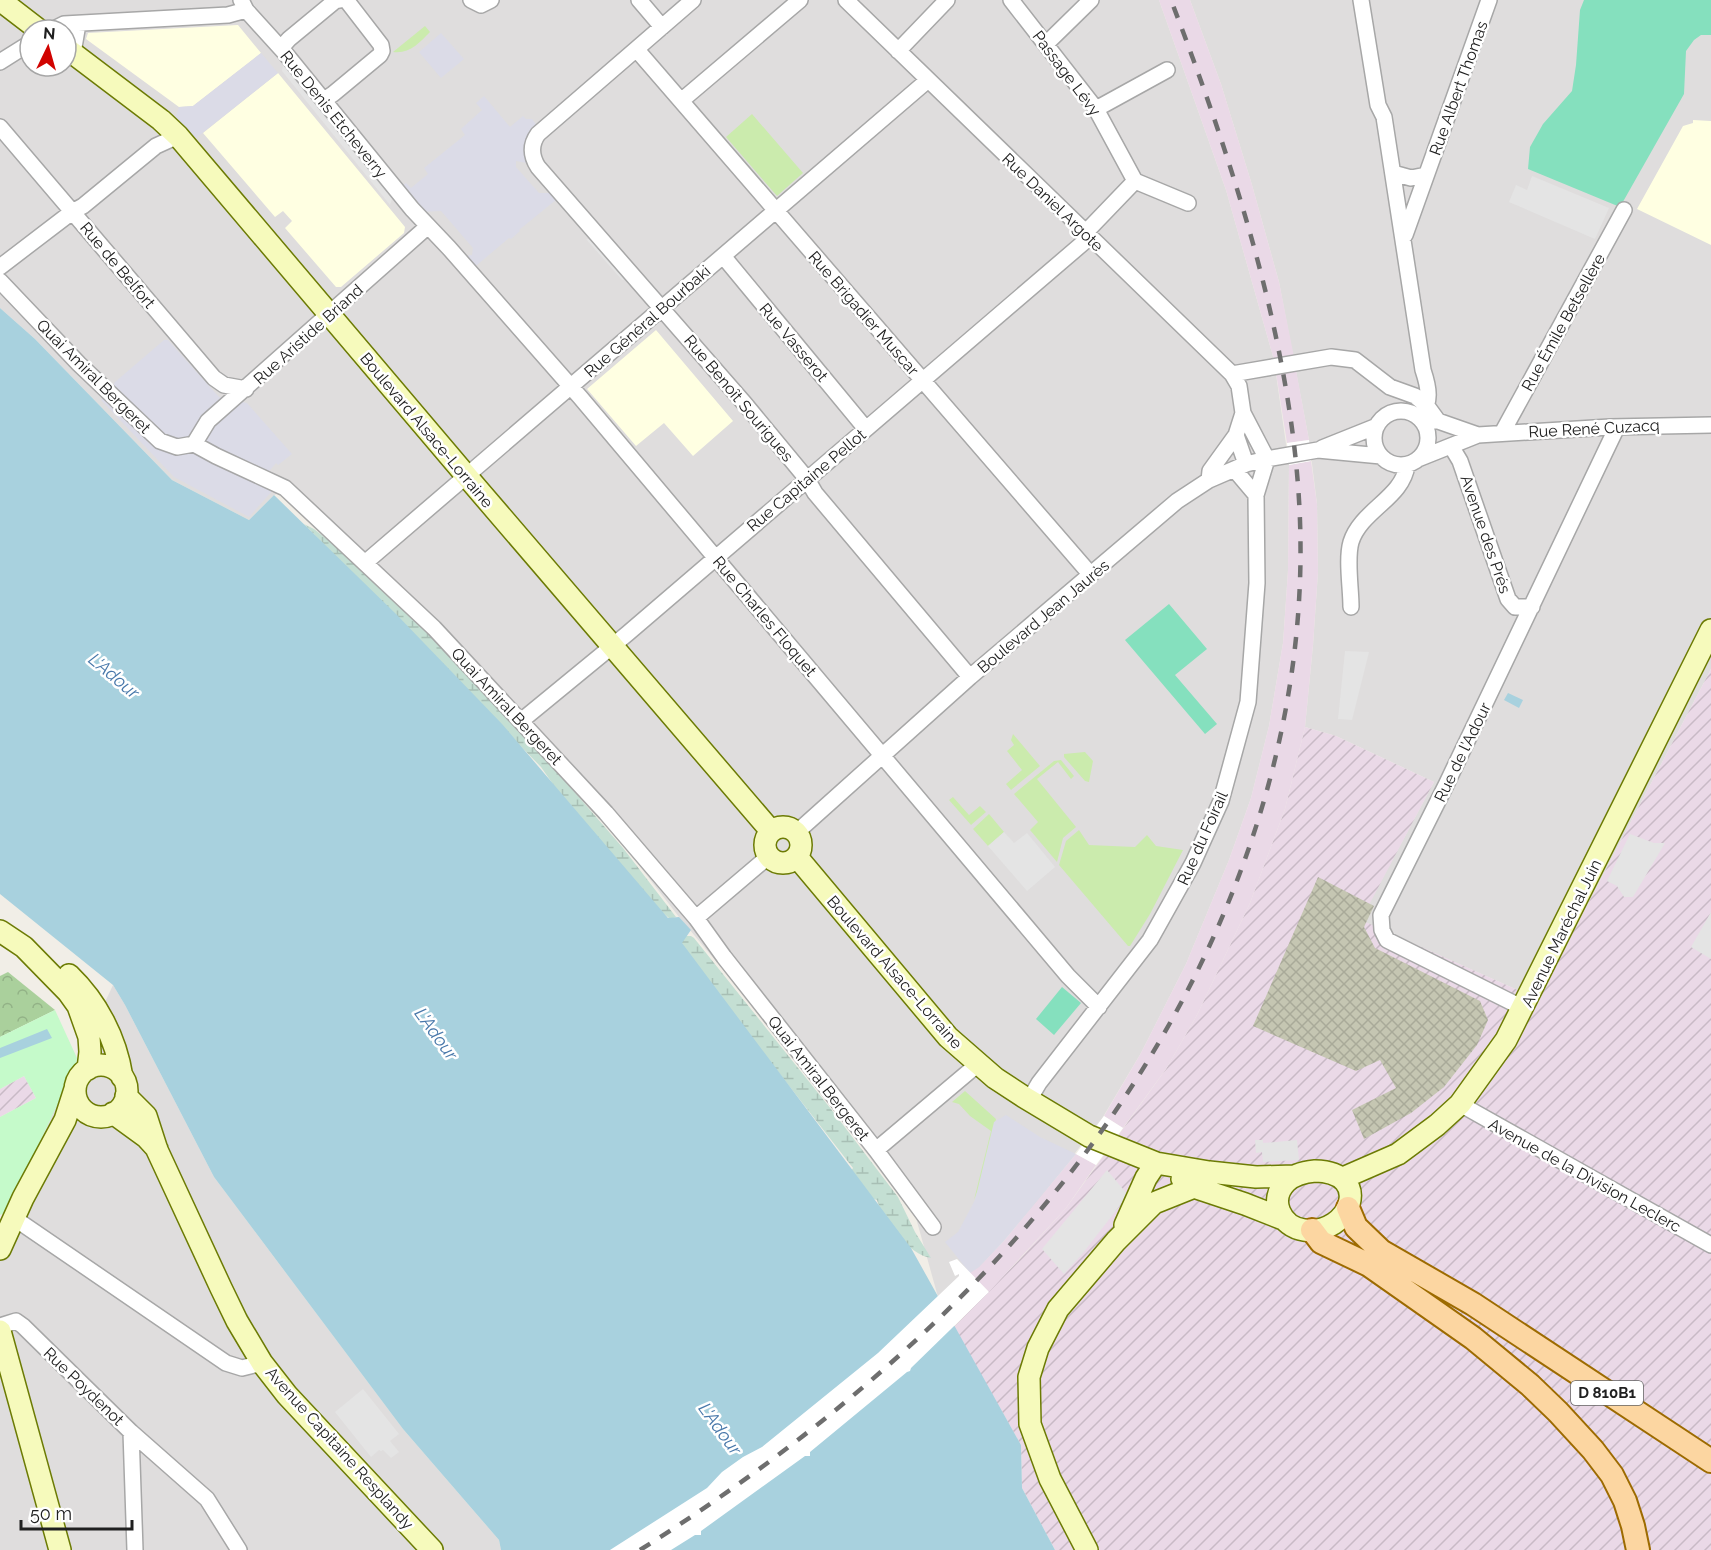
<svg xmlns="http://www.w3.org/2000/svg" width="1711" height="1550" viewBox="0 0 1711 1550" font-family="Raleway,sans-serif">
	<style>
		.residential { fill: #dfdddd; fill-rule: evenodd }
		.industrial { fill: url(#industrial-furrows) }
		.education { fill: #ffffe2 }
		.railway { fill: #ead9e7 }
		.construction { fill: url(#construction-cross-hatch) }
		.grass { fill: #cbebad }
		.forest { fill: url(#forest-crowns) }
		.wetland { fill: url(#wetland-marsh) }
		.park { fill: #c5faca }
		.pitch { fill: #85e0be }
		.parking { fill: #e4e4e4 }
		.plaza { fill: #dbdbe7 }
		.water { fill: #a8d1de }
		.pier { fill: #fff }
		.lines { fill: none; stroke-linecap: round; stroke-linejoin: round }
		.street-casing { stroke: #a7a7a7; stroke-width: 18 }
		.secondary-casing { stroke: #6c7b04; stroke-width: 24 }
		.primary-casing { stroke: #9d6b00; stroke-width: 26 }
		.street { stroke: #fff; stroke-width: 15 }
		.secondary { stroke: #f6fabc; stroke-width: 21 }
		.primary { stroke: #fcd6a1; stroke-width: 22 }
		.rail { stroke: #6e6e6e; stroke-width: 4.5; stroke-dasharray: 12 12; stroke-linecap: butt }
		.labels { text-anchor: middle; stroke-width: 5; stroke-linejoin: round; paint-order: stroke }
		.shield { fill: #fff; stroke: #636363; stroke-width: 1.5 }
		.shield-label { font-size: 15px; font-weight: bold; fill: #202020 }
		.street-label { font-size: 16px; fill: #202020; stroke: #fff }
		.water-label { font-size: 18px; font-style: italic; fill: #4878aa; stroke: #fff }
	</style>
	<defs>
		<pattern id="industrial-furrows" width="10" height="10" patternUnits="userSpaceOnUse" patternTransform="scale(1.5)"><rect width="10" height="10" fill="#ead9e7"/><path d="M-1 1l2-2M0 10L10 0M9 11l2-2" fill="none" stroke="#c8bac6"/></pattern>
		<pattern id="construction-cross-hatch" width="8" height="8" patternUnits="userSpaceOnUse" patternTransform="scale(1.5)"><rect width="8" height="8" fill="#c5c6b2"/><path d="M0 0l8 8M0 8l8-8" fill="none" stroke="#a9aa99"/></pattern>
		<pattern id="forest-crowns" width="20" height="18" patternUnits="userSpaceOnUse" patternTransform="scale(1.5)"><rect width="20" height="18" fill="#aad09c"/><path d="M2 6a3 3 0 1 1 6 0M12 15a3 3 0 1 1 6 0" fill="none" stroke="#92b286"/></pattern>
		<pattern id="wetland-marsh" width="20" height="14" patternUnits="userSpaceOnUse" patternTransform="scale(1.5)"><rect width="20" height="14" fill="#c4dfd3"/><path d="M1 5h8M5 5V1M11 12h8M15 12V8" fill="none" stroke="#a8bfb5"/></pattern>
	</defs>
	<rect width="100%" height="100%" fill="#f1eee7"/>
	<!-- residential -->
	<path class="residential" d="M0,0H1159L1226,190L1274,360L1289,465L1288,571L1283,643L1269,726L1251,798L1229,860L1186,964L1141,1053L1103,1117L1037,1202L979,1268L938,1297L916,1218L761,1015L679,917L604,820L402,603L283,492L274,495L249,520L172,480L35,339L0,308ZM30,30H66V66H30Z
		M1190,0H1711V669L1538,999L1360,920L1434,782L1336,736L1305,727L1313,645L1318,572L1317,504L1309,440L1279,282L1252,185L1221,84Z
		M113,985L125,1005L214,1177L403,1429L499,1540L501,1550H0V1227Z"/>
	<!-- industrial -->
	<path class="industrial" d="M1711,669V1550H1055L1022,1488L1021,1445L954,1327L1019,1260L1066,1208L1166,1069L1197,1015L1250,903L1285,809L1305,727L1336,736L1434,782L1361,920L1538,999Z
		M24,1076L36,1098L0,1117V1089Z"/>
	<!-- education -->
	<path class="education" d="M238,25L261,53L193,106L179,107L86,39L88,33Z
		M278,73L405,227L404,233L341,287H336L285,228L292,221L283,211L275,217L203,133Z
		M1693,120L1711,121V245L1637,209L1683,126L1693,123Z
		M656,330L733,421L693,456L664,423L636,446L587,389Z"/>
	<!-- railway -->
	<path class="railway" d="M1159,0H1190L1221,84L1252,185L1279,282L1294,357L1274,360L1226,190Z
		M1296,370L1309,440L1287,443L1276,373Z
		M1311,461L1317,504L1318,572L1313,645L1305,727L1285,809L1250,903L1197,1015L1166,1069L1123,1128L1104,1116L1141,1053L1186,964L1229,860L1251,798L1269,726L1283,643L1288,571L1289,465Z
		M1076,1154L1096,1165L1066,1208L989,1292L970,1273L979,1267L1003,1242Z"/>
	<!-- construction -->
	<path class="construction" d="M1318,877L1374,906L1364,927L1375,948L1480,1001L1488,1020L1477,1045L1444,1087L1411,1113L1364,1139L1352,1110L1396,1088L1380,1060L1356,1071L1253,1026Z"/>
	<!-- grass -->
	<path class="grass" d="M425,26L430,32C419,43 410,54 393,52Z
		M752,114L803,173L777,196L726,137Z
		M1013,734L1040,766L1011,790L1006,784L1022,770L1007,751L1014,745L1011,740Z
		M1085,752L1093,761L1089,782L1085,781L1064,757V754Z
		M1061,760L1074,776L1071,779L1058,762L1037,779L1076,827L1063,838L1057,862L1030,830L1038,822L1014,794L1054,761Z
		M953,797L969,815L980,806L986,812L971,825L949,800Z
		M989,814L1004,832L988,846L973,829Z
		M1079,830L1089,845L1135,847L1147,835L1156,846L1183,850L1150,914L1130,946H1128L1059,865L1066,841Z
		M965,1091L996,1119L984,1174L974,1200L991,1131L970,1116L959,1104L952,1102Z"/>
	<!-- forest -->
	<path class="forest" d="M8,972L55,1010L0,1037V976Z"/>
	<!-- wetland -->
	<path class="wetland" d="M304,524L314,529L344,553L396,601L462,669L545,758L623,848L676,917L670,919L661,911L562,797L541,767Z
		M683,936H691L694,938L831,1109L898,1197L915,1232L931,1258C909,1255 883,1220 877,1200L870,1198L849,1174L853,1168L681,947Z"/>
	<!-- park -->
	<path class="park" d="M55,1010L77,1058L76,1065L7,1212L0,1215V1117L36,1098L24,1076L0,1089V1037Z"/>
	<!-- pitch -->
	<path class="pitch" d="M1584,0H1711V35H1701L1694,40L1686,51L1684,94L1620,207L1528,169L1530,147L1543,124L1572,91L1576,65L1580,10Z
		M1169,604L1207,649L1175,675L1217,724L1205,734L1125,640Z
		M1062,987L1081,1003L1054,1035L1036,1019Z"/>
	<!-- parking -->
	<path class="parking" d="M285,53L395,189L390,205L282,71Z
		M1532,176L1609,208L1595,239L1509,202L1516,185L1527,190Z
		M586,239L603,240L639,280H622Z
		M1345,651L1369,652L1352,720L1338,719Z
		M1004,832L1014,843L1027,833L1055,867L1027,891L988,846Z
		M1630,834L1654,843H1665L1633,897H1624L1617,886L1607,881Z
		M1711,912V959L1691,947Z
		M1255,1140H1263V1143L1297,1140L1299,1160L1263,1162L1262,1152L1256,1153Z
		M1107,1170L1128,1195L1083,1253L1064,1274L1042,1249Z
		M363,1389L399,1434L390,1441L399,1452L391,1458L383,1450L381,1451L379,1450L371,1457L335,1412Z"/>
	<!-- plaza -->
	<path class="plaza" d="M441,33L464,59L441,78L419,52Z
		M261,53L278,73L196,138L175,119L179,107L193,106Z
		M484,96L510,127L523,116L526,119H532L538,127L525,142L524,153L527,163L516,161V167L539,193H552L557,199L519,230L520,231L511,239L509,238L477,265L473,266L466,256L472,255L473,248L441,211L419,212L403,194V185L406,183L411,188L417,183L428,174L424,168L465,135L461,129L482,110L476,103Z
		M164,340H168L219,397L247,403L292,454L278,465L276,463L267,474L274,489L249,517L174,477L101,400L109,393L115,382Z
		M1006,1115L1040,1137L1076,1154L1003,1242L979,1267L970,1273L945,1242L958,1232L975,1200L994,1122Z"/>
	<!-- water -->
	<path class="water" d="M0,308L35,339L172,480L249,520L274,495L397,615L502,724L668,918L679,917L691,930L682,943L911,1248L1021,1445L1022,1488L1055,1550H501L499,1540L403,1429L214,1177L125,1005L113,985L0,894Z
		M1508,693L1523,700L1519,708L1504,700Z
		M47,1029L52,1038L0,1058V1048Z"/>
	<!-- pier -->
	<path class="pier" d="M1309,440L1311,461L1289,465L1287,443Z
		M1104,1116L1123,1128L1096,1165L1076,1154Z
		M957,1259L989,1292L911,1368L910,1371L907,1372L810,1452V1456H805L701,1531V1535H695L671,1550H610L707,1488L722,1472L743,1457L762,1447L878,1353L959,1276V1274L955,1276L949,1262Z"/>
	<g class="lines">
		<defs>
			<path id="street" d="M241,0L246,10L285,53L412,209L449,248L580,397L1068,976L1099,1007
				M471,0L481,5L491,0
				M639,0L662,27
				M693,0L538,134C530,145 531,156 538,167L745,404L807,479L815,493L970,677
				M846,0L1232,374L1239,386L1243,413L1236,435L1246,464
				M1011,0L1096,109L1135,181L1085,233
				M1361,0L1378,105L1384,117L1423,370C1430,391 1430,399 1422,420
				M52,30L64,24L228,15L246,10
				M1046,44L1091,0
				M281,48L289,39L335,1L340,0
				M637,50L1091,575
				M898,51L947,0
				M73,53L78,24
				M0,62L30,43
				M324,100L333,94L380,55L382,51L381,45L347,1L344,0
				M681,101L800,0
				M1096,109L1167,70
				M0,127L214,378L224,385L246,389
				M1393,173L1411,178L1426,175
				M1135,181L1188,203
				M1405,235L1489,0
				M723,256L866,429
				M0,267L72,212L83,206L156,146L178,136
				M0,281L79,364L160,441L177,447L194,444L216,456L285,488L434,628L606,813L696,918L724,957L876,1150L933,1227
				M1232,374L1331,357L1355,360L1390,387L1415,396L1427,406L1438,421
				M1374 438a27 27 0 1 1 54 0a27 27 0 1 1-54 0Z
				M1429,421H1438L1478,435
				M1502,433L1624,210
				M194,444L208,421L427,227
				M1451,446L1460,461L1508,599L1515,607H1532
				M1322,448L1377,426
				M1418,459L1478,435L1610,427L1711,425
				M1234,469L1256,495
				M1209,480L1210,471L1236,435
				M366,562L928,80
				M1351,607C1351,588 1346,559 1351,542C1361,510 1403,498 1407,465
				M521,721L627,634L1090,237
				M797,832L970,677L1177,501L1209,480L1246,464L1267,459L1318,450L1381,456
				M696,918L769,856
				M1523,1008L1387,940L1382,930L1381,915L1447,783L1617,427
				M1029,1100L1039,1083L1150,940L1193,863L1221,801L1248,702L1257,583L1256,495L1267,459L1243,413
				M1460,1104L1711,1245
				M876,1150L978,1064
				M14,1218L226,1363L242,1368L262,1363
				M0,1326L16,1321L23,1326L131,1432L135,1550
				M131,1432L207,1499L239,1550"/>
			<path id="secondary" d="M0,0L39,30
				M66,48L161,120L178,136L475,486L771,831
				M765 845a18 18 0 1 1 36 0a18 18 0 1 1-36 0Z
				M797,857L948,1037L995,1078L1024,1097L1089,1136L1156,1163L1209,1172L1256,1177L1294,1176
				M0,931L24,947L68,992L78,1006L89,1037L90,1052L88,1069
				M69,975C97,1002 116,1038 122,1077
				M75 1091a26 26 0 1 1 52 0a26 26 0 1 1-52 0Z
				M126,1096L146,1116L157,1150L221,1288L237,1321L262,1363L287,1395L432,1550
				M113,1113L146,1137L157,1149
				M1315,1171C1374,1172 1351,1236 1304,1230C1281,1227 1268,1200 1286,1182C1294,1174 1305,1172 1315,1171Z
				M1343,1178L1398,1154L1437,1125L1460,1104L1506,1040L1711,630
				M1182,1179L1194,1187L1245,1204L1283,1219
				M1125,1225L1146,1178L1156,1163
				M0,1249L23,1198L65,1120L75,1089
				M0,1331L60,1550
				M1087,1550L1050,1479L1030,1424L1029,1377L1038,1348L1058,1309L1116,1241L1154,1203L1194,1187"/>
			<path id="primary" d="M1348,1208L1356,1227L1381,1251L1473,1304L1711,1461
				M1312,1230L1321,1242L1369,1265L1473,1338L1530,1385L1558,1412L1593,1450L1612,1475L1625,1501L1633,1526L1638,1550"/>
		</defs>
		<!-- street casing -->
		<use href="#street" class="street-casing"/>
		<!-- secondary casing -->
		<use href="#secondary" class="secondary-casing"/>
		<!-- primary casing -->
		<use href="#primary" class="primary-casing"/>
		<!-- street -->
		<use href="#street" class="street"/>
		<!-- secondary -->
		<use href="#secondary" class="secondary"/>
		<!-- primary -->
		<use href="#primary" class="primary"/>
		<!-- rail -->
		<path class="rail" d="M640,1550C789,1456 929,1343 1042,1208C1202,1017 1309,773 1300,521C1294,348 1233,162 1171,0"/>
	</g>
	<g class="labels">
		<!-- shield labels -->
		<rect class="shield" x="1571" y="1381" width="72" height="24" rx="4.5"/>
		<g class="shield-label">
			<text x="1607" y="1398">D 810B1</text>
		</g>
		<!-- street labels -->
		<g class="street-label">
			<text transform="translate(1067 73) rotate(53)" y="6">Passage Lévy</text>
			<text transform="translate(1458 88) rotate(-70)" y="6">Rue Albert Thomas</text>
			<text transform="translate(334 114) rotate(51)" y="6">Rue Denis Etcheverry</text>
			<text transform="translate(1053 202) rotate(44)" y="6">Rue Daniel Argote</text>
			<text transform="translate(118 265) rotate(50)" y="6">Rue de Belfort</text>
			<text transform="translate(864 313) rotate(49)" y="6">Rue Brigadier Muscar</text>
			<text transform="translate(647 321) rotate(-41)" y="6">Rue Général Bourbaki</text>
			<text transform="translate(1563 322) rotate(-61)" y="6">Rue Émile Betsellère</text>
			<text transform="translate(308 334) rotate(-42)" y="6">Rue Aristide Briand</text>
			<text transform="translate(794 342) rotate(50)" y="6">Rue Vasserot</text>
			<text transform="translate(94 376) rotate(45)" y="6">Quai Amiral Bergeret</text>
			<text transform="translate(739 398) rotate(50)" y="6">Rue Benoît Sourigues</text>
			<text transform="translate(1594 428) rotate(-3)" y="6">Rue René Cuzacq</text>
			<text transform="translate(427 430) rotate(50)" y="6">Boulevard Alsace-Lorraine</text>
			<text transform="translate(806 480) rotate(-40)" y="6">Rue Capitaine Pellot</text>
			<text transform="translate(1486 534) rotate(71)" y="6">Avenue des Prés</text>
			<text transform="translate(765 616) rotate(50)" y="6">Rue Charles Floquet</text>
			<text transform="translate(1043 616) rotate(-40)" y="6">Boulevard Jean Jaurès</text>
			<text transform="translate(507 706) rotate(47)" y="6">Quai Amiral Bergeret</text>
			<text transform="translate(1462 752) rotate(-64)" y="6">Rue de l'Adour</text>
			<text transform="translate(1202 838) rotate(-66)" y="6">Rue du Foirail</text>
			<text transform="translate(1561 933) rotate(-64)" y="6">Avenue Maréchal Juin</text>
			<text transform="translate(895 972) rotate(49)" y="6">Boulevard Alsace-Lorraine</text>
			<text transform="translate(819 1078) rotate(52)" y="6">Quai Amiral Bergeret</text>
			<text transform="translate(1585 1175) rotate(29)" y="6">Avenue de la Division Leclerc</text>
			<text transform="translate(84 1386) rotate(44)" y="6">Rue Poydenot</text>
			<text transform="translate(340 1448) rotate(48)" y="6">Avenue Capitaine Resplandy</text>
		</g>
		<!-- water labels -->
		<g class="water-label">
			<text transform="translate(114 676) rotate(40)" y="6">L'Adour</text>
			<text transform="translate(436 1034) rotate(54)" y="6">L'Adour</text>
			<text transform="translate(720 1429) rotate(54)" y="6">L'Adour</text>
		</g>
	</g>
	<!-- north arrow -->
	<g transform="translate(48 48) rotate(5)"><circle r="28" fill="#ffffff" stroke="#a6a6a6" stroke-width="1.5"/>
	<path d="M0-4.5L10 22L0 15L-10 22Z" fill="#d10300"/>
	<text y="-9" font-size="16" font-weight="bold" text-anchor="middle" fill="#202020">N</text>
	</g>
	<!-- scale -->
	<path d="M21 1520v9h111v-9" fill="none" stroke="#202020" stroke-width="3"/>
	<text x="30" y="1520" font-size="18" fill="#202020" stroke="#ffffff" stroke-width="4.5" paint-order="stroke">50 m</text>
</svg>
